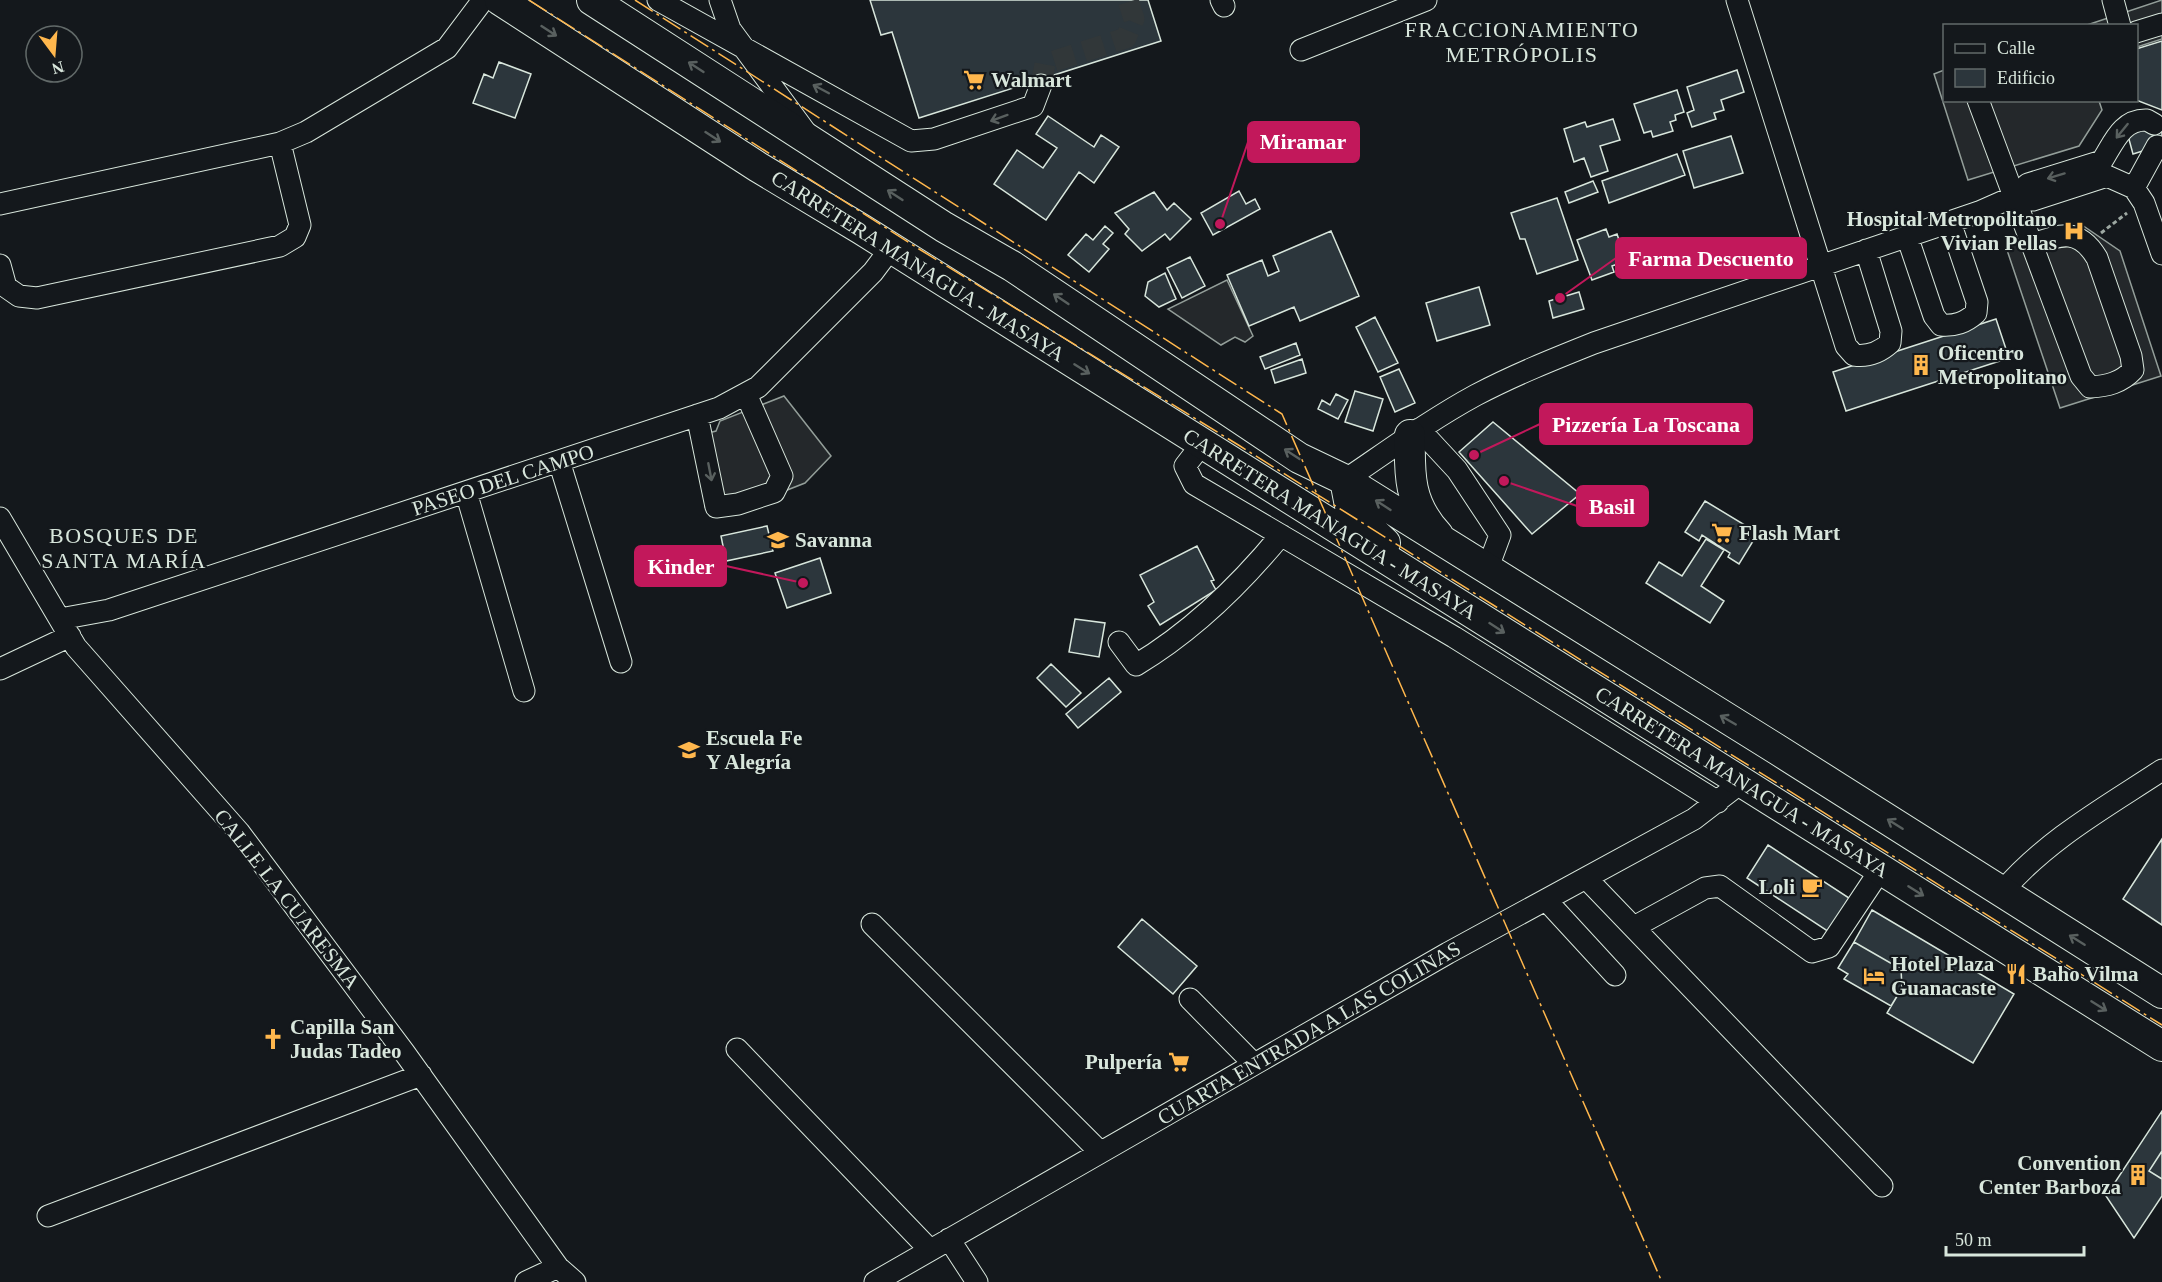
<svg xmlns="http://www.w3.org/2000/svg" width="2162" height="1282" viewBox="0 0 2162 1282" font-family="'Times New Roman',serif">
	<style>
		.parking { fill: #24282b; stroke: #939e99; stroke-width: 1.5 }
		.building { fill: #2c363c; stroke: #d8e6dc; stroke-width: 1.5 }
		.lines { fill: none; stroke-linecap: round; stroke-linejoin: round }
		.minor-tunnel { stroke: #313739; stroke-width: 21; stroke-dasharray: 21 10; stroke-linecap: butt }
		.minor-casing { stroke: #d8e6dc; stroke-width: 23 }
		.highway-casing { stroke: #d8e6dc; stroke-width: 32 }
		.path { stroke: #9da8a2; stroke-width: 3; stroke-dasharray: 4.5 3; stroke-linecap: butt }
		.minor { stroke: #14181c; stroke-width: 21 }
		.highway { stroke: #14181c; stroke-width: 30 }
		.power { stroke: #ffb74d; stroke-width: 1.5; stroke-dasharray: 21 4.5 3 4.5; stroke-linecap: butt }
		.oneway { stroke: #59605f }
		.labels { text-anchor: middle; stroke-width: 4.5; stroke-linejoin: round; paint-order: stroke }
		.poi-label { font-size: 21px; font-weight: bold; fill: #d8e6dc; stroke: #14181c; text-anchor: start }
		.street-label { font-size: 21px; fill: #d8e6dc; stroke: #14181c }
		.neighbourhood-label { font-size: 22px; letter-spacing: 1.5px; fill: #d8e6dc; stroke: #14181c }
		.leader { fill: none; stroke: #c2185b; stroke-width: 2 }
		.callout-dot { fill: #c2185b; stroke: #14181c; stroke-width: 2 }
		.callout { fill: #c2185b; stroke: #c2185b; stroke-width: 2 }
		.callout-label { font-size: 22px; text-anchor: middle; font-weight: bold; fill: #fff }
	</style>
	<rect width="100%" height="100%" fill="#14181c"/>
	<!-- parking -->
	<path class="parking" d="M2162,0V39L2137,47L2136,26H2084Z
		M1944,70V100L2099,101L2102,110L2079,146L1968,180L1934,74Z
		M2082,225L2120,251L2161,376L2060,408L2006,247L2056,229Z
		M1227,280L1253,336L1245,342L1235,337L1221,345L1168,309Z
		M784,396L831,456L805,483L772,496L718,512L705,507L704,434L716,431L720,421Z"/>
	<!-- building -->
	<path class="building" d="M870,0H1148L1161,41L919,118L892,32L881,35Z
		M2162,41V110L2136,100V49Z
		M499,62L531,74L515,118L473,103L484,74L493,78Z
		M1737,70L1744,92L1721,100L1724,110L1714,113L1716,119L1692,127L1687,113L1694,110L1687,87Z
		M1677,90L1684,112L1675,115L1676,120L1670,122L1673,131L1653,137L1651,131L1644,133L1634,104Z
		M1048,116L1094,147L1101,135L1119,147L1094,183L1079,172L1046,220L994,184L1017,150L1043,168L1057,148L1036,134Z
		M1613,119L1620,140L1600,146L1608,171L1591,177L1584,158L1574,162L1564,129L1585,122L1587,127Z
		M2162,121V145L2133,154L2127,132Z
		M1731,136L1743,173L1694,188L1683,151Z
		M1677,154L1685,175L1609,203L1602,181Z
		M1593,181L1598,192L1569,203L1565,192Z
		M1239,191L1246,204L1255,199L1260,209L1213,235L1201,213Z
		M1154,192L1167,210L1174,203L1191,219L1170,240L1165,234L1142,251L1125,234L1129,229L1115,213Z
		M1557,198L1578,260L1537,274L1525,239H1520L1511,213Z
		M1105,226L1113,233L1103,244L1109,249L1089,272L1068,255L1086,234L1093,240Z
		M1606,229L1609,237L1617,234L1626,261L1612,266L1614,272L1592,280L1577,240Z
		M1331,231L1359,296L1300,321L1294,307L1249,326L1227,275L1262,260L1268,276L1279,271L1273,256Z
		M1190,257L1205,286L1182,298L1167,268Z
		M1165,273L1176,299L1159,307L1145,296L1148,282Z
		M1479,287L1490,325L1437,341L1426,303Z
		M1579,292L1584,309L1553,318L1549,301Z
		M1375,317L1398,363L1378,372L1356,327Z
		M1996,319L2009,358L1846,411L1833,372Z
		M1296,343L1300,355L1265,369L1260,357Z
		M1302,359L1306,373L1275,383L1271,370Z
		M1399,369L1415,403L1395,412L1380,377Z
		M1355,391L1383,399L1373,431L1345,422Z
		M1336,394L1348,400L1338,419L1318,409L1322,400L1330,405Z
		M1493,422L1580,494L1532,534L1459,452Z
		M1705,501L1758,533L1739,564L1728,557L1730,553L1702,535L1699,541L1685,532Z
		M767,526L773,551L726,561L721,536Z
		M1706,539L1724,550L1701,586L1724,601L1710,623L1646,583L1659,562L1682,576Z
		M1197,546L1214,580L1211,581L1216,590L1160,625L1148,606L1154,602L1140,575Z
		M820,558L831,593L787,608L775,573Z
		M1075,619L1105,623L1099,657L1069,652Z
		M1051,664L1081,693L1066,707L1037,678Z
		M1109,678L1121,692L1078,728L1066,714Z
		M2162,839V925L2123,899Z
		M1768,845L1849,898L1829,932L1747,878Z
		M1872,910L2014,994L1973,1063L1887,1013L1902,988L1901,969L1854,942Z
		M1142,919L1197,966L1173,994L1118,947Z
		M1854,942L1901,969L1902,988L1891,1006L1844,979L1848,974L1838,968Z
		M2162,1111V1151L2149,1171L2162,1179V1196L2134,1238L2106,1196Z
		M2162,1151V1179L2149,1171Z"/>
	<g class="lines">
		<!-- minor-tunnel -->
		<path class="minor-tunnel" d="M1041,85L1045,64L1126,38L1134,19L1128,0"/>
		<defs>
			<path id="minor" d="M658,0L911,141L934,139L1033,106L1041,85
				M720,0L730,29L807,134
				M1221,0L1224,6
				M1737,0L1846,346L1854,355C1868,357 1879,353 1890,343L1891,331L1866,250
				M2113,0L2120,26
				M2136,32L2162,24
				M1301,50L1426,0
				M1978,100L2081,376L2090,387C2107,386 2121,383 2133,370L2131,356L2097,258C2079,228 2062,234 2033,244
				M2134,188L2157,146
				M2013,197L2033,200L2107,176L2134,188L2144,203L2162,254
				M0,204L280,143L306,132L447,48L483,0
				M1907,236L1934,316L1941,325C1955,326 1965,323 1976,313L1977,302L1950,222
				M0,265L6,287L19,296L37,298L280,246L295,237L300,225L280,143
				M697,415L716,507L738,504L774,492L782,476L746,394
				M1419,429L1457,470L1500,535L1487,570
				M1202,444L1185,466L1194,484L1454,637L1718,802
				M559,461L621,662
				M1345,480C1388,451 1430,420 1476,395C1514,375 1554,359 1594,343L1979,212L2013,197L2028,184L2102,161C2114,142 2122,119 2147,120L2154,124
				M466,492L524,691
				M0,518L76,647L239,832L404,1052L558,1267L575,1282
				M60,619L109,610L719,408L758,387L873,272L891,248
				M1119,642L1136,665C1193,631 1239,586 1281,535
				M0,669L70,636
				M1586,878L1882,1186
				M2002,892C2046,840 2106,807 2162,770
				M1546,900L1615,975
				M872,924L1100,1152
				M1634,927L1705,888L1720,886L1812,952L1829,947L1881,869
				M1190,999L1254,1064
				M737,1049L930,1250
				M48,1216L421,1075
				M949,1239L977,1282
				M526,1282L558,1267
				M875,1282L1448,953L1694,819L1742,782"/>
			<path id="highway" d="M500,0L758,167L861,229L2162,1046
				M592,0L944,227L1012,266L1299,458L1345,480L1778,750L2162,993
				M1410,435C1409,475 1409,504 1438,535
				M1345,480L1351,511L1385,543"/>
		</defs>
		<!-- minor casing -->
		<use href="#minor" class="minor-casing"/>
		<!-- highway casing -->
		<use href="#highway" class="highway-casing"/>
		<!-- path -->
		<path class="path" d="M2101,233L2127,213"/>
		<!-- minor -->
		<use href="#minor" class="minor"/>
		<!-- highway -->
		<use href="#highway" class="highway"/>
		<!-- power -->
		<path class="power" d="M529,0L919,249L1240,446L2162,1025
			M635,0L1282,414L1662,1282"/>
	</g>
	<!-- one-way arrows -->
	<defs><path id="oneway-shaft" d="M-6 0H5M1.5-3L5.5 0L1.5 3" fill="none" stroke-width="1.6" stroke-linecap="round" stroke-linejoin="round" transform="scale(1.5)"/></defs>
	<g class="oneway">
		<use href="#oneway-shaft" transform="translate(549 31) rotate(33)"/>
		<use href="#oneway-shaft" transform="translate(696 67) rotate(-147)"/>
		<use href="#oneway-shaft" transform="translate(821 89) rotate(-152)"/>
		<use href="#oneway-shaft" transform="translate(999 118) rotate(160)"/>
		<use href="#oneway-shaft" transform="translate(2122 131) rotate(129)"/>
		<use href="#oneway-shaft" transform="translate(713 137) rotate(33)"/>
		<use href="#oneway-shaft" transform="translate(2056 176) rotate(163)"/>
		<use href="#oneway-shaft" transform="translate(895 195) rotate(-147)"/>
		<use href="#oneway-shaft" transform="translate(1061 299) rotate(-146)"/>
		<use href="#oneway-shaft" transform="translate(1082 369) rotate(32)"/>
		<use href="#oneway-shaft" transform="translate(1292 454) rotate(-147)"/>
		<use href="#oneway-shaft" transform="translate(710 472) rotate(79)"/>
		<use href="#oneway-shaft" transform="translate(1383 505) rotate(-147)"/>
		<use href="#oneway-shaft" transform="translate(1497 628) rotate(33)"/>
		<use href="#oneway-shaft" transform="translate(1728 720) rotate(-150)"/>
		<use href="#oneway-shaft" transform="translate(1895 824) rotate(-148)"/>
		<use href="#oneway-shaft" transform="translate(1916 891) rotate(32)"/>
		<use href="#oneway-shaft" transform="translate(2077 940) rotate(-148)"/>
		<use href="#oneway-shaft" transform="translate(2099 1006) rotate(32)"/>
	</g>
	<!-- icons -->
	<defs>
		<symbol id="supermarket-bare" viewBox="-9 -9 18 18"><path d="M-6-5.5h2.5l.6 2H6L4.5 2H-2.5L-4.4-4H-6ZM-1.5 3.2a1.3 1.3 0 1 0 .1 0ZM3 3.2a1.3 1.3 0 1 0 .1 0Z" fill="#ffb74d" stroke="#14181c" stroke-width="2.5" paint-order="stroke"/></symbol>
		<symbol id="hospital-bare" viewBox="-9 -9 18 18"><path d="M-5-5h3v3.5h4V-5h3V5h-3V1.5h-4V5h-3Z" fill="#ffb74d" stroke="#14181c" stroke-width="2.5" paint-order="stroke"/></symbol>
		<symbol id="building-bare" viewBox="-9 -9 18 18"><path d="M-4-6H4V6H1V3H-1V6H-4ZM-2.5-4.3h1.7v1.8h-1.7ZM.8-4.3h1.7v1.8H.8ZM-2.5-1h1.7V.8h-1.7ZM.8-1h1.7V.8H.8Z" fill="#ffb74d" stroke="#14181c" stroke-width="2.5" paint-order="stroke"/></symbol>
		<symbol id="school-bare" viewBox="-9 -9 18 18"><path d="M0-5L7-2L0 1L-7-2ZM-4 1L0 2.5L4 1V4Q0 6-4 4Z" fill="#ffb74d" stroke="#14181c" stroke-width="2.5" paint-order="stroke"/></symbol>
		<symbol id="cafe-bare" viewBox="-9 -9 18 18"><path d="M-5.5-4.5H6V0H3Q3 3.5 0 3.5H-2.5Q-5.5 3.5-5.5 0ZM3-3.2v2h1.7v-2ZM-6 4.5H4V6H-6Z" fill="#ffb74d" stroke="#14181c" stroke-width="2.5" paint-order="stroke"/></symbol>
		<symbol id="restaurant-bare" viewBox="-9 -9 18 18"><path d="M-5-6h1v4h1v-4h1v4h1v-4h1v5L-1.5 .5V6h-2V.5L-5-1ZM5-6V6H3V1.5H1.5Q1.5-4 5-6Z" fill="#ffb74d" stroke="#14181c" stroke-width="2.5" paint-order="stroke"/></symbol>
		<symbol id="hotel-bare" viewBox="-9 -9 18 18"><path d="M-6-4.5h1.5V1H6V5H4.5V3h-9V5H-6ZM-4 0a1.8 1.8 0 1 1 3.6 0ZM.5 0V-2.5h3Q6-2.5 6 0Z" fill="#ffb74d" stroke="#14181c" stroke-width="2.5" paint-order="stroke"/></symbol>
		<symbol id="church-bare" viewBox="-9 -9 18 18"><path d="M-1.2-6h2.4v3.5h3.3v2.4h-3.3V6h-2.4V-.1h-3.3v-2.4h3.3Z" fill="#ffb74d" stroke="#14181c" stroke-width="2.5" paint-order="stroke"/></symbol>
	</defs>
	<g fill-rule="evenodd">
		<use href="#supermarket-bare" x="959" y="65" width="30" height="30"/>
		<use href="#hospital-bare" x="2059" y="216" width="30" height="30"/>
		<use href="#building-bare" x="1906" y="350" width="30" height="30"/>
		<use href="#supermarket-bare" x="1707" y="518" width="30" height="30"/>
		<use href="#school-bare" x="763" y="525" width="30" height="30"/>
		<use href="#school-bare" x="674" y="735" width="30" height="30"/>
		<use href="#cafe-bare" x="1797" y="872" width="30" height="30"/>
		<use href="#restaurant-bare" x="2001" y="959" width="30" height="30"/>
		<use href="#hotel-bare" x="1859" y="961" width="30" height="30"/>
		<use href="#church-bare" x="258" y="1024" width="30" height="30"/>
		<use href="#supermarket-bare" x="1164" y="1047" width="30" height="30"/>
		<use href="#building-bare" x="2123" y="1160" width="30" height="30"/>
	</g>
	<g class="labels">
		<!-- poi labels -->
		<g class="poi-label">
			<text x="991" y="87">Walmart</text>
			<text x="2057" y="226" text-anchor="end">Hospital Metropolitano<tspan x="2057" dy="24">Vivian Pellas</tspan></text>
			<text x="1938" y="360">Oficentro<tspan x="1938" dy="24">Metropolitano</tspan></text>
			<text x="1739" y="540">Flash Mart</text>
			<text x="795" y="547">Savanna</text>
			<text x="706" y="745">Escuela Fe<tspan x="706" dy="24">Y Alegría</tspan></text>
			<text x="1795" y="894" text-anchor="end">Loli</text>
			<text x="1891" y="971">Hotel Plaza<tspan x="1891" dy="24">Guanacaste</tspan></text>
			<text x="2033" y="981">Baho Vilma</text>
			<text x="290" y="1034">Capilla San<tspan x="290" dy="24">Judas Tadeo</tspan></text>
			<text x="1162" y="1069" text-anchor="end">Pulpería</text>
			<text x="2121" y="1170" text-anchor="end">Convention<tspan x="2121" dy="24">Center Barboza</tspan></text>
		</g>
		<!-- street labels -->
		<g class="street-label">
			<text transform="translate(918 266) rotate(32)" y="7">CARRETERA MANAGUA - MASAYA</text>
			<text transform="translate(503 480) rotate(-18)" y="7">PASEO DEL CAMPO</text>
			<text transform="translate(1330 524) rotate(32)" y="7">CARRETERA MANAGUA - MASAYA</text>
			<text transform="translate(1742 782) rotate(32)" y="7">CARRETERA MANAGUA - MASAYA</text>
			<text transform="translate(287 899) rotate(52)" y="7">CALLE LA CUARESMA</text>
			<text transform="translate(1309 1033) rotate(-30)" y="7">CUARTA ENTRADA A LAS COLINAS</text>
		</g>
		<!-- neighbourhood labels -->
		<g class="neighbourhood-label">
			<text x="1522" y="37">FRACCIONAMIENTO<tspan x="1522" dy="25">METRÓPOLIS</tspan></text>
			<text x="124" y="543">BOSQUES DE<tspan x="124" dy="25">SANTA MARÍA</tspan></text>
		</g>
	</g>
	<!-- callouts -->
	<path class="leader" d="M1220 224L1248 142M1560 298L1616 258M1474 455L1540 424M1504 481L1577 506M803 583L726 566"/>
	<g class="callout-dot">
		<circle cx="1220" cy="224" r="6"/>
		<circle cx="1560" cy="298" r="6"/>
		<circle cx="1474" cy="455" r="6"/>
		<circle cx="1504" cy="481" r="6"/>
		<circle cx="803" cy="583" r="6"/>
	</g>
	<g class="callout">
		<rect x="1248" y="122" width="111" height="40" rx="6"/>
		<rect x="1616" y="238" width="190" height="40" rx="6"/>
		<rect x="1540" y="404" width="212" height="40" rx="6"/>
		<rect x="1577" y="486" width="71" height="40" rx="6"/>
		<rect x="635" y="546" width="91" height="40" rx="6"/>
	</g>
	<g class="callout-label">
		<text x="1303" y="149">Miramar</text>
		<text x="1711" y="266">Farma Descuento</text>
		<text x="1646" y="432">Pizzería La Toscana</text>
		<text x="1612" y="514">Basil</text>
		<text x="681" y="574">Kinder</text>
	</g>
	<!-- legend -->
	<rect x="1943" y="24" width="195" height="78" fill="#14181c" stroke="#626a69" stroke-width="1.5"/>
	<rect x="1955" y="44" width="30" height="9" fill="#14181c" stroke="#626a69" stroke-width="1.5"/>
	<text x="1997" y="54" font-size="18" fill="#d8e6dc">Calle</text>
	<rect x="1955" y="69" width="30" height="18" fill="#2c363c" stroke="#626a69" stroke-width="1.5"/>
	<text x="1997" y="84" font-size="18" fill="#d8e6dc">Edificio</text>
	<!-- north arrow -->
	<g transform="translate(54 54) rotate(164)"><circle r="28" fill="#14181c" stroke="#626a69" stroke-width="1.5"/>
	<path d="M0-4.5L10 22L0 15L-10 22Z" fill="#ffb74d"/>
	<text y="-9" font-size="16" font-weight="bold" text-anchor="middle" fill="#d8e6dc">N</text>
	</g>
	<!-- scale -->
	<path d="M1946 1246v9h138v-9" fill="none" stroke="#d8e6dc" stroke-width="3"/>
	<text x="1955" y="1246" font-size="18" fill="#d8e6dc" stroke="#14181c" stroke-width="4.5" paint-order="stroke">50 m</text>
</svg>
